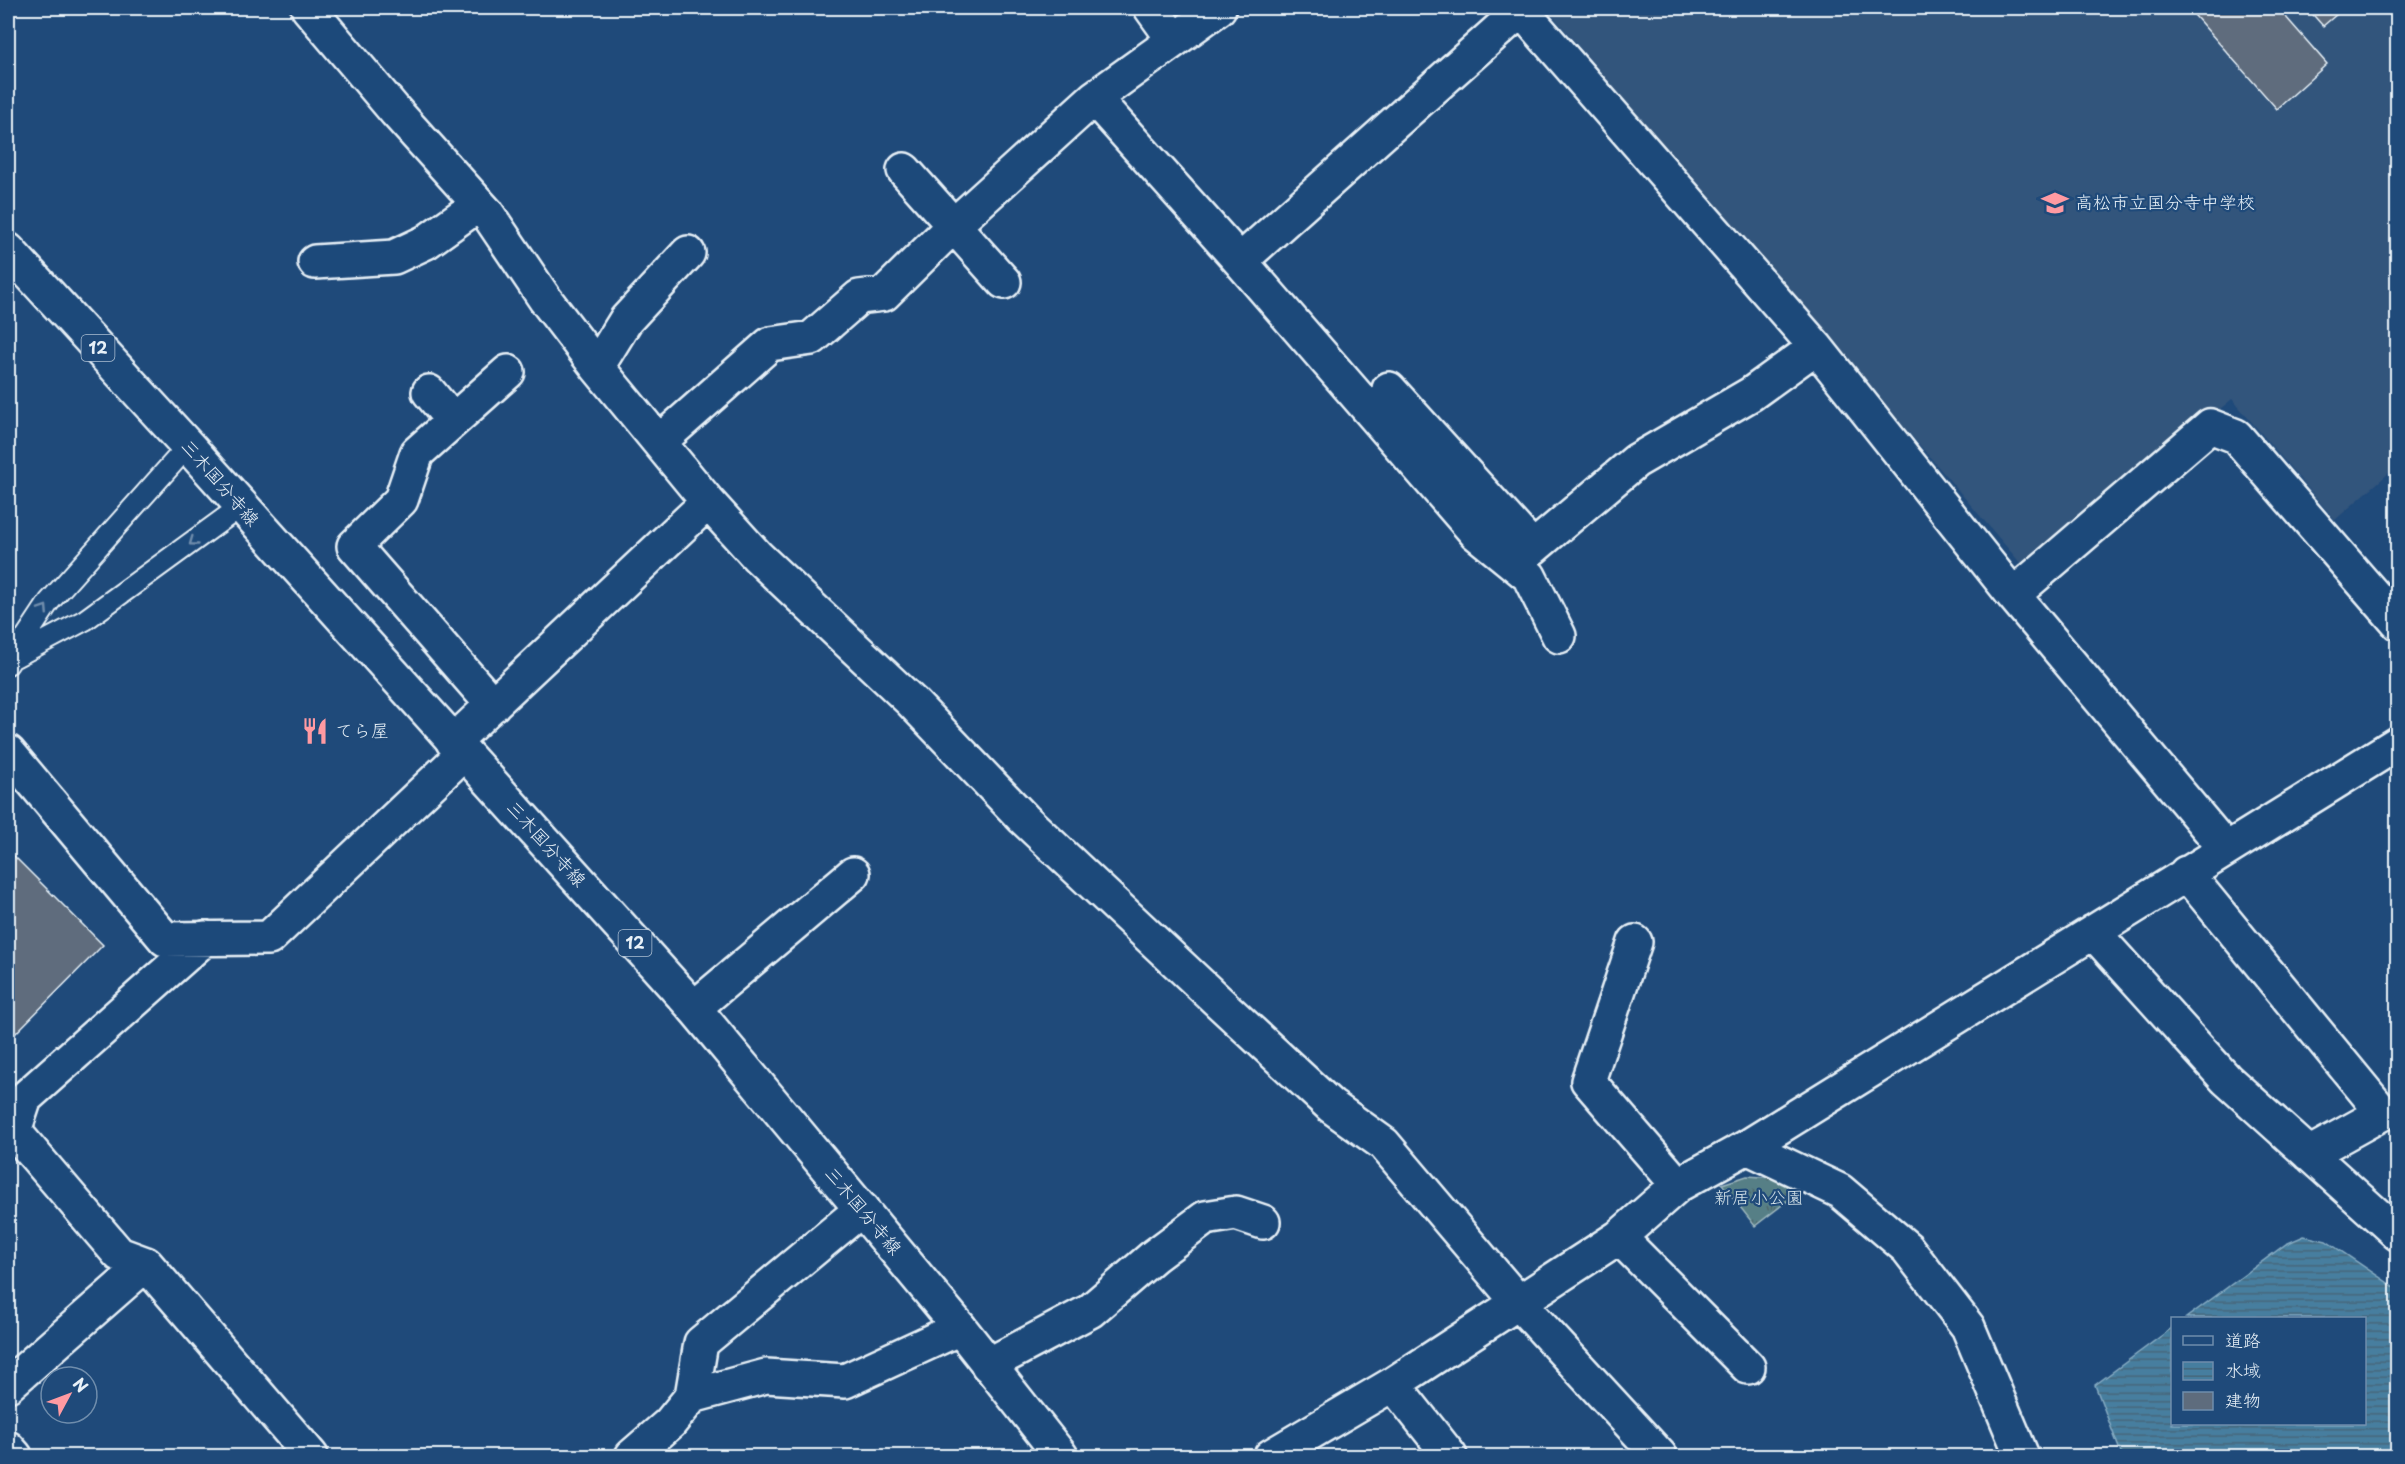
<svg xmlns="http://www.w3.org/2000/svg" width="2405" height="1464" viewBox="0 0 2405 1464" font-family="'Playpen Sans','Klee One',sans-serif">
	<style>
		.built { fill: #32547b }
		.park { fill: url(#park-tufts); stroke: #9fb8bf; stroke-width: 1.5 }
		.water { fill: url(#water-rules); stroke: #87acc3; stroke-width: 1.5 }
		.building { fill: #5e6c7d; stroke: #e8f1f8; stroke-width: 1.5 }
		.lines { fill: none; stroke-linecap: round; stroke-linejoin: round }
		.service-casing { stroke: #e8f1f8; stroke-width: 24 }
		.minor-casing { stroke: #e8f1f8; stroke-width: 38 }
		.primary-casing { stroke: #e8f1f8; stroke-width: 38 }
		.service { stroke: #1f4a7a; stroke-width: 20 }
		.minor { stroke: #1f4a7a; stroke-width: 33 }
		.primary { stroke: #1f4a7a; stroke-width: 33 }
		.oneway { stroke: #6f8dac }
		.labels { text-anchor: middle; stroke-width: 4.5; stroke-linejoin: round; paint-order: stroke }
		.shield { fill: #1f4a7a; stroke: #acbfd2; stroke-width: 1.5 }
		.shield-label { font-size: 16px; font-weight: bold; fill: #e8f1f8 }
		.poi-label { font-size: 18px; fill: #e8f1f8; stroke: #1f4a7a; text-anchor: start }
		.street-label { font-size: 18px; fill: #e8f1f8; stroke: #1f4a7a }
		.park-label { font-size: 18px; fill: #d2e0e7; stroke: #1f4a7a }
	</style>
	<defs>
		<pattern id="park-tufts" width="24" height="20" patternUnits="userSpaceOnUse" patternTransform="scale(1.5)"><rect width="24" height="20" fill="#567f86"/><path d="M3 7l-1-3M5 7V3M7 7l1-3M15 17l-1-3M17 17v-4M19 17l1-3" fill="none" stroke="#4f666b"/></pattern>
		<pattern id="water-rules" width="6" height="5" patternUnits="userSpaceOnUse" patternTransform="scale(1.5)"><rect width="6" height="5" fill="#467e9f"/><path d="M0 2.5h6" fill="none" stroke="#466679"/></pattern>
	</defs>
	<rect width="100%" height="100%" fill="#1f4a7a"/>
	<filter id="ink" filterUnits="userSpaceOnUse"><feTurbulence type="fractalNoise" baseFrequency=".0167" numOctaves="2"/><feDisplacementMap in="SourceGraphic" scale="12" xChannelSelector="R" yChannelSelector="G"/><feConvolveMatrix kernelMatrix="1 2 1 2 8 2 1 2 1" color-interpolation-filters="sRGB"/></filter>
	<g filter="url(#ink)">
		<!-- built -->
		<path class="built" d="M1546,8H2397V466L2335,520L2232,399L2028,572Z"/>
		<!-- park -->
		<path class="park" d="M1747,1176L1777,1178L1804,1188L1755,1226L1722,1184Z"/>
		<!-- water -->
		<path class="water" d="M2304,1236L2326,1241L2397,1289V1456H2122L2095,1385L2172,1328V1424H2364V1318H2186L2286,1244Z"/>
		<!-- building -->
		<path class="building" d="M2188,8H2278L2327,64L2277,109Z
			M2307,8H2344L2323,26Z
			M8,850L103,945L8,1041Z"/>
		<g class="lines">
			<defs>
				<path id="service" d="M15,657L85,620L240,507
					M8,664L49,602L188,446"/>
				<path id="minor" d="M308,8L396,112L487,213L545,299L597,367L708,502L757,556L912,702L1024,819L1220,1003L1331,1106L1384,1144L1518,1302L1660,1456
					M1151,8L1174,40
					M1524,8L1521,10L1816,347L2013,595L2225,848
					M1521,10L1240,261L1476,533L1529,576L1559,636
					M1094,98L1219,8
					M904,170L1004,282
					M315,262L394,257L426,242L479,204
					M597,367L626,320L688,253
					M1389,389L1533,548L1636,461L1751,394L1816,347
					M429,392L453,421
					M659,442L770,344L812,338L859,297L884,294L953,226L1094,98L1240,261
					M2013,595L2210,426L2236,436L2398,623
					M493,705L354,546L401,500L417,453L508,372
					M453,742L708,502
					M8,752L165,939L269,938L464,753
					M2186,873L2383,1113L2309,1154
					M2093,932L2226,1079L2398,1234
					M205,938L25,1098L14,1131L119,1254L146,1264L311,1456
					M1635,942L1588,1081L1678,1185
					M694,1008L853,874
					M1747,1147L1840,1191L1907,1248L1968,1327L2022,1456
					M1619,1237L1748,1367
					M988,1365L1090,1311L1154,1256L1205,1218L1236,1213L1263,1222
					M1393,1384L1450,1456
					M8,1385L146,1264
					M692,1396L766,1376L845,1381L960,1328
					M8,1448L15,1456
					M632,1456L670,1423L692,1396L701,1343L862,1209
					M1271,1456L1393,1384L1619,1237L1678,1185L1747,1147L2398,743"/>
				<path id="primary" d="M8,250L188,446L694,1008L960,1328L1061,1456"/>
			</defs>
			<!-- service casing -->
			<use href="#service" class="service-casing"/>
			<!-- minor casing -->
			<use href="#minor" class="minor-casing"/>
			<!-- primary casing -->
			<use href="#primary" class="primary-casing"/>
			<!-- service -->
			<use href="#service" class="service"/>
			<!-- minor -->
			<use href="#minor" class="minor"/>
			<!-- primary -->
			<use href="#primary" class="primary"/>
		</g>
		<!-- one-way arrows -->
		<defs><path id="oneway-chevron" d="M-2-3.5L2.5 0L-2 3.5" fill="none" stroke-width="1.6" stroke-linecap="round" stroke-linejoin="round" transform="scale(1.5)"/></defs>
		<g class="oneway">
			<use href="#oneway-chevron" transform="translate(193 542) rotate(144)"/>
			<use href="#oneway-chevron" transform="translate(44 609) rotate(-57)"/>
		</g>
	</g>
	<!-- icons -->
	<defs>
		<symbol id="school-bare" viewBox="-9 -9 18 18"><path d="M0-5L7-2L0 1L-7-2ZM-4 1L0 2.5L4 1V4Q0 6-4 4Z" fill="#ff9aa2" stroke="#1f4a7a" stroke-width="2.5" paint-order="stroke"/></symbol>
		<symbol id="restaurant-bare" viewBox="-9 -9 18 18"><path d="M-5-6h1v4h1v-4h1v4h1v-4h1v5L-1.5 .5V6h-2V.5L-5-1ZM5-6V6H3V1.5H1.5Q1.5-4 5-6Z" fill="#ff9aa2" stroke="#1f4a7a" stroke-width="2.5" paint-order="stroke"/></symbol>
	</defs>
	<g fill-rule="evenodd">
		<use href="#school-bare" x="2036" y="184" width="38" height="38"/>
		<use href="#restaurant-bare" x="296" y="712" width="38" height="38"/>
	</g>
	<g class="labels">
		<!-- shield labels -->
		<g class="shield">
			<rect x="81.5" y="335" width="33" height="26" rx="4.5"/>
			<rect x="618.5" y="930" width="33" height="26" rx="4.5"/>
		</g>
		<g class="shield-label">
			<text x="98" y="354">12</text>
			<text x="635" y="949">12</text>
		</g>
		<!-- poi labels -->
		<g class="poi-label">
			<text x="2075" y="209">高松市立国分寺中学校</text>
			<text x="335" y="737">てら屋</text>
		</g>
		<!-- street labels -->
		<g class="street-label">
			<text transform="translate(220 483) rotate(49)" y="6">三木国分寺線</text>
			<text transform="translate(546 844) rotate(48)" y="6">三木国分寺線</text>
			<text transform="translate(863 1211) rotate(50)" y="6">三木国分寺線</text>
		</g>
		<!-- park labels -->
		<g class="park-label">
			<text x="1759" y="1204">新居小公園</text>
		</g>
	</g>
	<!-- margin -->
	<rect width="2405" height="1464" fill="none" stroke="#1f4a7a" stroke-width="30"/>
	<rect x="15" y="15" width="2375" height="1434" fill="none" stroke="#e8f1f8" stroke-width="2" filter="url(#ink)"/>
	<!-- legend -->
	<rect x="2171" y="1317" width="195" height="108" fill="#1f4a7a" stroke="#6f8dac" stroke-width="1.5"/>
	<rect x="2183" y="1336" width="30" height="9" fill="#1f4a7a" stroke="#6f8dac" stroke-width="1.5"/>
	<text x="2225" y="1347" font-size="18" fill="#e8f1f8">道路</text>
	<rect x="2183" y="1362" width="30" height="18" fill="url(#water-rules)" stroke="#6f8dac" stroke-width="1.5"/>
	<text x="2225" y="1377" font-size="18" fill="#e8f1f8">水域</text>
	<rect x="2183" y="1392" width="30" height="18" fill="#5e6c7d" stroke="#6f8dac" stroke-width="1.5"/>
	<text x="2225" y="1407" font-size="18" fill="#e8f1f8">建物</text>
	<!-- north arrow -->
	<g transform="translate(69 1395) rotate(49)"><circle r="28" fill="#1f4a7a" stroke="#6f8dac" stroke-width="1.5"/>
	<path d="M0-4.5L10 22L0 15L-10 22Z" fill="#ff9aa2"/>
	<text y="-9" font-size="16" font-weight="bold" text-anchor="middle" fill="#e8f1f8">N</text>
	</g>
</svg>
